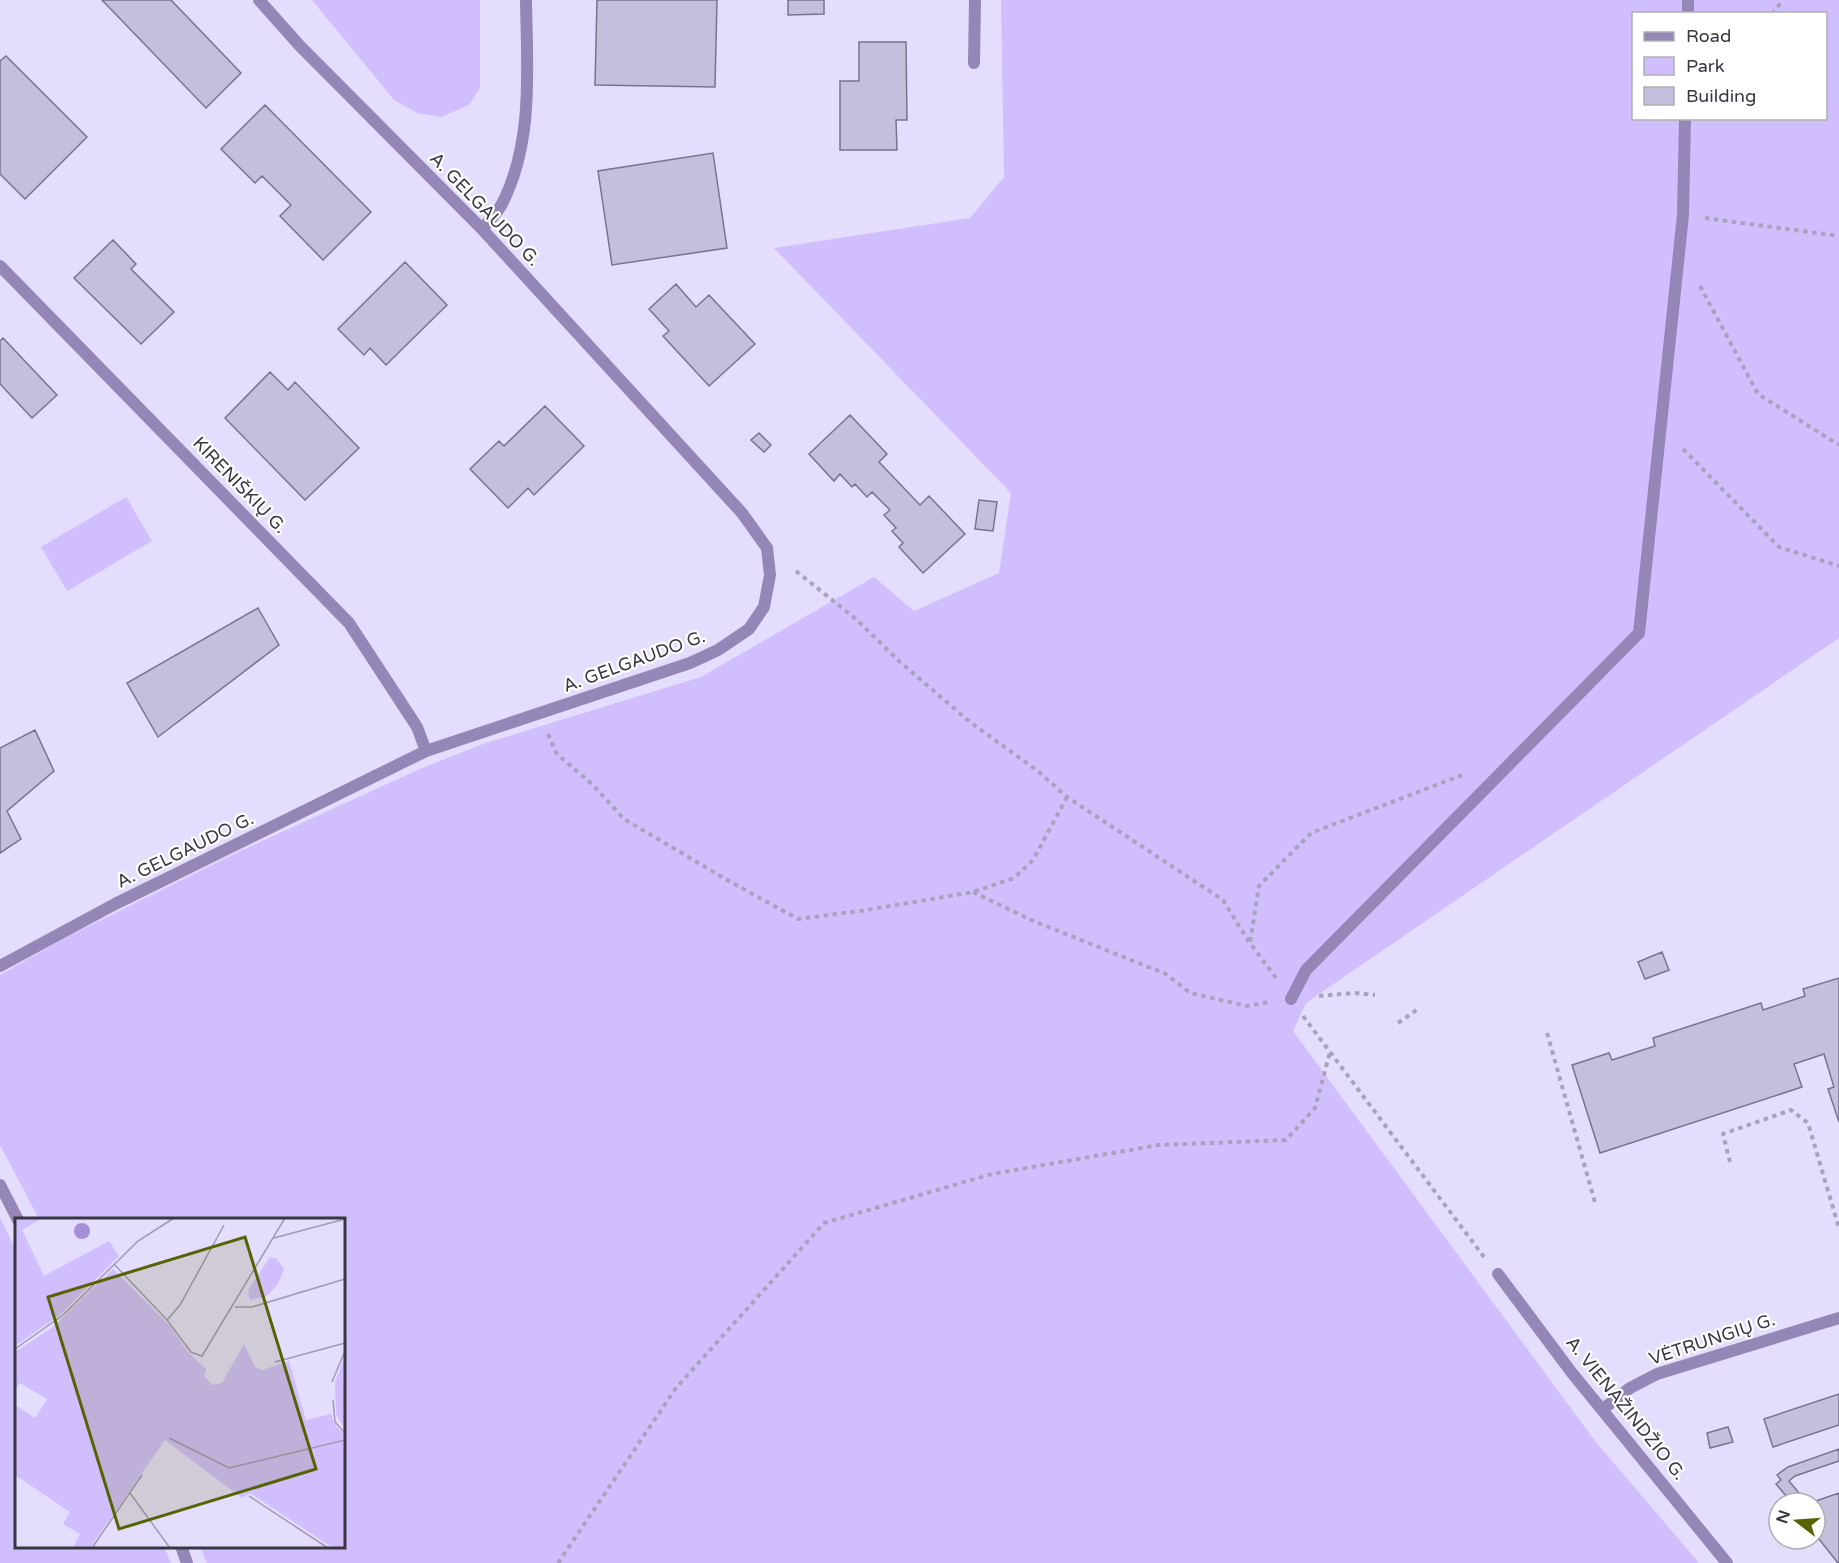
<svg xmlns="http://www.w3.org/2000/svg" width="1839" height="1563" viewBox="0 0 1839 1563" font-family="'Varela Round',sans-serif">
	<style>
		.green { fill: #d1beff; fill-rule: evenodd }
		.building { fill: #c6bedd; stroke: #7a738f; stroke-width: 1.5 }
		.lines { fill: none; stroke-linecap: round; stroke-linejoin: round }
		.path { stroke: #a8a2bb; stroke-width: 4; stroke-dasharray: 4.5 4.5; stroke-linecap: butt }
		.street { stroke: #9486b7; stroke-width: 12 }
		.labels { text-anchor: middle; stroke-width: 4.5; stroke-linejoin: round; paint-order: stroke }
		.street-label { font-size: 18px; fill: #393642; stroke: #fff }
		.inset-road { fill: none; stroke: #a09ab2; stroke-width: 1.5 }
		.view { fill: #566203; fill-opacity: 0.15; stroke: #566203; stroke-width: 3 }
		.inset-edge { fill: none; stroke: #393642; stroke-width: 3 }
	</style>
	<rect width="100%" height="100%" fill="#e5ddfd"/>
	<!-- green -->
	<path class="green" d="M312,0H480V88L469,105L441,117L417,113L394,100Z
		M1001,0H1839V638L1306,1003L1293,1031L1595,1441L1699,1563H207L200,1547L344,1546V1220L39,1219L0,1145V975L67,937L238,852L422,768L483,744L701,677L874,577L914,611L999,573L1011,493L774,248L970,218L1004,177ZM1634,14H1826V118H1634Z
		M126,497L152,541L67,591L41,547Z
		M0,1218L16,1250V1546L164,1547L171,1563H0Z"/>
	<!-- building -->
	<path class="building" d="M102,0H171L241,73L206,108Z
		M597,0H717L715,87L595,85Z
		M788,0H824V14L788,15Z
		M859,42H906L907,120H896L897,150H840V81H859Z
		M6,56L87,137L25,199L0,174V61Z
		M265,105L371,212L323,260L280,216L291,205L262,176L255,183L221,149Z
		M713,153L727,248L612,265L598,171Z
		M113,240L136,264L131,269L174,312L141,344L74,278Z
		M405,262L447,305L386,365L370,348L364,355L338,329Z
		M676,284L696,307L709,295L755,344L709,386L663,336L669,331L649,309Z
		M3,338L57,395L32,418L0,384V341Z
		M270,372L288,390L295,382L359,448L305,500L225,418Z
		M545,406L584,446L534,495L528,488L508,508L470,469L499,441L504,446Z
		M850,415L887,454L879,462L920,505L929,496L965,534L923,573L899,547L903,543L892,531L896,528L884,515L890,510L872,492L867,497L855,484L852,487L840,474L834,481L809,454Z
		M759,433L771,445L764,452L751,440Z
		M979,500L997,502L993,531L975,529Z
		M258,608L279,645L158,737L127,683Z
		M35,730L54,771L7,811L21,839L0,853V748Z
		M1662,952L1669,970L1645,979L1638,962Z
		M1839,978V1122L1828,1089L1834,1087L1824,1054L1794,1064L1802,1087L1600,1153L1572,1065L1609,1053L1612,1060L1655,1046L1653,1038L1761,1003L1763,1010L1805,996L1803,989Z
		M1839,1394V1425L1773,1447L1764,1419Z
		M1728,1427L1733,1442L1710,1448L1707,1433Z
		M1839,1449V1461L1795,1476L1789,1481L1804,1499L1799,1503H1792L1776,1484L1781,1480L1777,1475L1788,1467Z
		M1839,1493V1563H1838L1815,1534V1503H1810Z"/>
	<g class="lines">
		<!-- path -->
		<path class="path" d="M1772,14L1783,0
			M1705,218L1839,236
			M1700,286L1758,394L1839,445
			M1683,449L1779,547L1839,566
			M796,571L857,620L900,662L970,722L1039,772L1067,797L1223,900L1249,942
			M548,734L557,754L593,785L624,819L729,881L798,919L860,911L973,892L1014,878L1033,860L1067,797
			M973,892L1031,920L1166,974L1190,993L1247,1006L1270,1002
			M1276,978L1250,943L1259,886L1311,833L1465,774
			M1319,996L1354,993L1375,995
			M1303,1016L1484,1257
			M1398,1023L1418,1009
			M1547,1033L1596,1206
			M1730,1162L1723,1134L1791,1110L1808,1123L1839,1228
			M558,1563L676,1388L824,1223L992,1174L1159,1145L1286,1140L1315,1108L1330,1052"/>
		<!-- street -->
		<path class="street" d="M1688,14V0
			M974,63L975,0
			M482,229C489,221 497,213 502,204C534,141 527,68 526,0
			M0,266L349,623L417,727L426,751
			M0,966L115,904L426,751L690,663L718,650L749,629L764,607L770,575L767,548L742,513L482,229L300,46L259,0
			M1291,999L1306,970L1639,633L1683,215L1685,118
			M0,1185L18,1220
			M1498,1274L1572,1373L1727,1563
			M1603,1409L1630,1388L1657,1374L1839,1318
			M181,1546L187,1563"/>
	</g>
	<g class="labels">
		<!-- street labels -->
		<g class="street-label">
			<text transform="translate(485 209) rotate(46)" y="6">A. GELGAUDO G.</text>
			<text transform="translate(240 485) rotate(46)" y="6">KIRENIŠKIŲ G.</text>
			<text transform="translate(634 661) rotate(-20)" y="6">A. GELGAUDO G.</text>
			<text transform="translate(185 850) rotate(-26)" y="6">A. GELGAUDO G.</text>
			<text transform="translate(1712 1339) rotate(-18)" y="6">VĖTRUNGIŲ G.</text>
			<text transform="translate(1626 1408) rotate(51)" y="6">A. VIENAŽINDŽIO G.</text>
		</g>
	</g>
	<!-- overview -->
	<g transform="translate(15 1218)">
		<rect width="330" height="330" fill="#e5ddfd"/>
		<path d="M0,0H27L7,12L29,58L94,23L104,38L45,97L0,128ZM255,39L261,40L269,51L263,66L252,78L235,82L233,72ZM98,51L155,108L172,133L191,151L189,158L197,167L207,165L229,126L240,149L247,152L274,143L291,202L316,196L320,207L330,217V330H318L235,275L227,280L150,222L75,330H58L65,316L48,306L55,294L0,257V187L20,200L32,181L5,165L0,173V134L38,109ZM330,138V212L321,196L320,164Z" fill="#d1beff"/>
		<path d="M59 13a8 8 0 1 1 16 0a8 8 0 1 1-16 0Z" fill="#a58fd6"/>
		<path class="inset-road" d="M259,20L330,1M99,46L152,102L176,134L187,138L270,0M220,89H237L330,61M152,102L165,87L209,7M0,131L48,97L123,23L159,0M260,144L330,125M317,164L330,133M318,182L320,204L330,215M154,220L214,250L330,222M115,275L155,330M234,278L313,330M77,330L127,257"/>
		<path class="view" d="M230,19L301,251L104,311L33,79Z"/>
		<rect width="330" height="330" class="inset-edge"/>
	</g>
	<!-- legend -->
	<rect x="1632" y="12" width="195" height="108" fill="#ffffff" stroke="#b0afb3" stroke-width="1.5"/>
	<rect x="1644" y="32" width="30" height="9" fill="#9486b7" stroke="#b0afb3" stroke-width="1.5"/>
	<text x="1686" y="42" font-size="18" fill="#393642">Road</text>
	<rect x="1644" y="57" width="30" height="18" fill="#d1beff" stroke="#b0afb3" stroke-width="1.5"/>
	<text x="1686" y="72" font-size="18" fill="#393642">Park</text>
	<rect x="1644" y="87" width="30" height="18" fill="#c6bedd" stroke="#b0afb3" stroke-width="1.5"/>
	<text x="1686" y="102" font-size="18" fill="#393642">Building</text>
	<!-- north arrow -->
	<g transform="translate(1797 1521) rotate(287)"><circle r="28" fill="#ffffff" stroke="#b0afb3" stroke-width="1.5"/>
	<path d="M0-4.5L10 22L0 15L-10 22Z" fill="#566203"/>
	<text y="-9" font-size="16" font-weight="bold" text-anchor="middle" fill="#393642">N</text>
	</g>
</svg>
